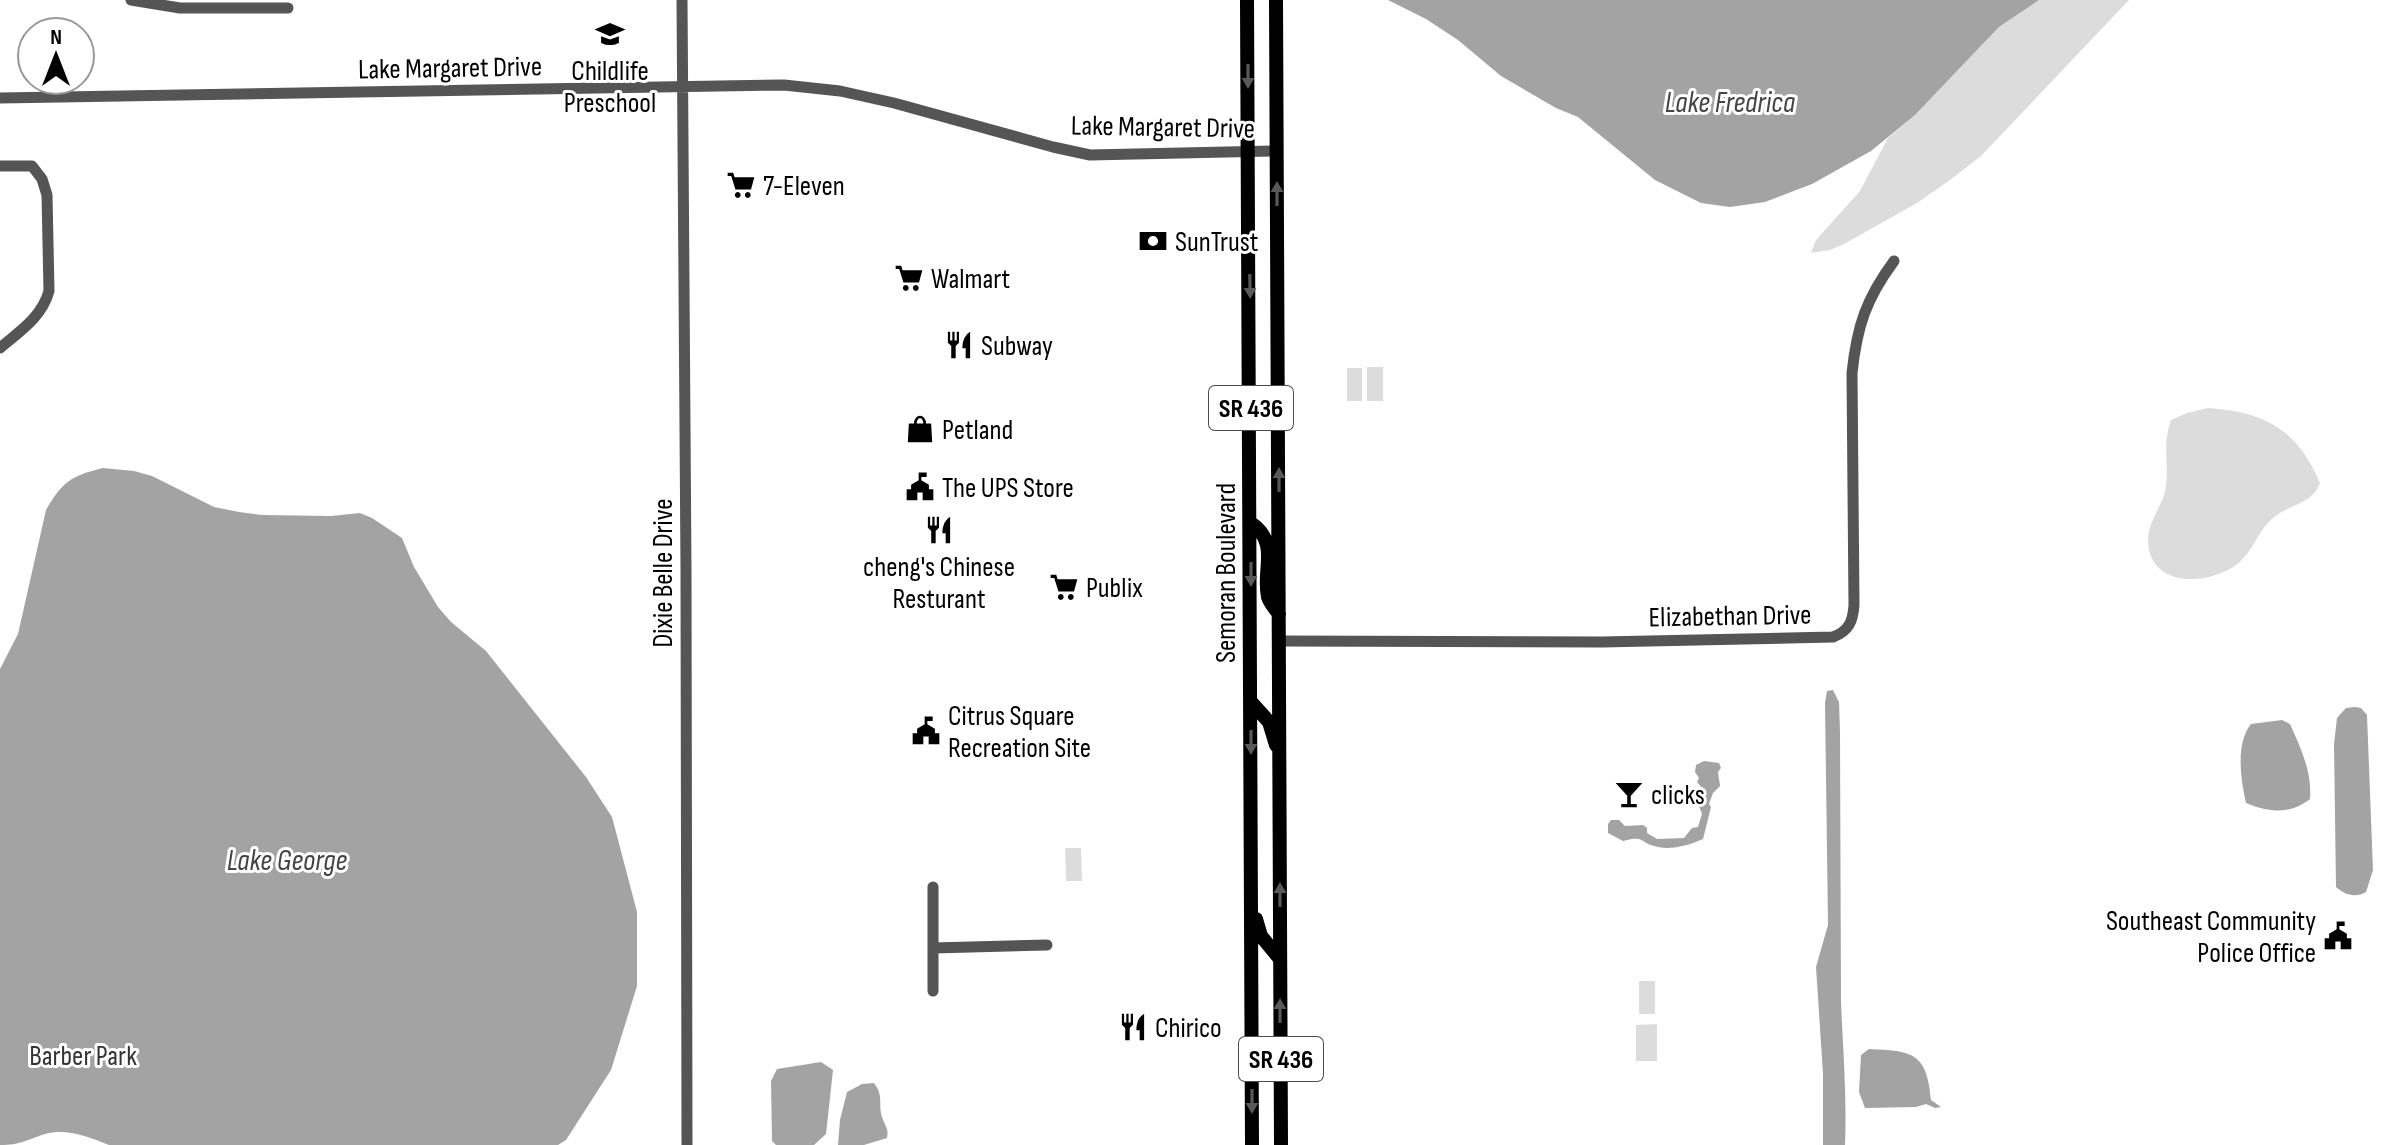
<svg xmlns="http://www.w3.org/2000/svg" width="2396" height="1145" viewBox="0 0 2396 1145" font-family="'Sofia Sans Condensed',sans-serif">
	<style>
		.green { fill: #dcdcdc }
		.water { fill: #a3a3a3 }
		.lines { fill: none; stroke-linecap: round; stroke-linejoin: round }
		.minor { stroke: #555; stroke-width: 11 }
		.major { stroke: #000; stroke-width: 14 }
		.oneway { fill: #595959 }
		.labels { text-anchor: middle; stroke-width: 6; stroke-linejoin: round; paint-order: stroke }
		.shield { fill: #fff; stroke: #4c4c4c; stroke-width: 2 }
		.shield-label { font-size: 26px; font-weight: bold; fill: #000 }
		.street-label { font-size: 28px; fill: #000; stroke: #fff }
		.poi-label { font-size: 28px; fill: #000; stroke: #fff; text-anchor: start }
		.park-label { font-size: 28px; fill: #333; stroke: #fff }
		.water-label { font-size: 30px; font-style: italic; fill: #444; stroke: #fff }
	</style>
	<rect width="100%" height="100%" fill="#fff"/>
	<!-- green -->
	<path class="green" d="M2039,0H2129L1981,156L1950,180L1917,203L1844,244L1830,250L1811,253L1816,240L1860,191L1888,138L1915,115L1999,27Z
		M1367,367H1383V401H1367Z
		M1347,368H1362V401H1347Z
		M2208,408C2265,412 2297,429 2320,483C2313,504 2287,505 2273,518C2257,531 2255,550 2236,565C2205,587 2147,587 2148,538C2149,520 2164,504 2166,486C2169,461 2162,447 2171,420L2187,413Z
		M1065,848H1081L1082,881H1066Z
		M1639,981H1655V1014H1639Z
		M1657,1024V1061H1636V1025Z"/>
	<!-- water -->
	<path class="water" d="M1388,0H2039L1999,27L1915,115L1871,151L1812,184L1765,202L1730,207L1701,203L1655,180L1578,117L1556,108L1501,76L1458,40L1426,19Z
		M103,468L134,471L152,476L214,507L239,512L262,515L331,516L360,513L372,518L402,538L414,567L438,607L451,622L486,651L586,777L612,817L637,912V986L611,1070L566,1140L558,1145H109C89,1137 67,1128 45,1134C26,1140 21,1145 0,1145V669L18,634L46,510C63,481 71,476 103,468Z
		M1833,690L1839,702L1840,732L1841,1002C1843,1050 1847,1097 1845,1145H1823V1074L1816,967L1828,925L1825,703L1827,691Z
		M2355,707L2361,708L2367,715L2373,870L2366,892C2355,898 2345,895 2336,887L2334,744L2337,718L2346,708Z
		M2282,720L2290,724C2301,749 2312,771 2310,799C2290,815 2267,812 2246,803C2241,780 2235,744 2251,724Z
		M1704,761L1719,763L1721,768L1718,772L1720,786L1713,793L1709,804L1711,807L1703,839C1689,845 1673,850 1658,847C1638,843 1646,835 1623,841L1608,833V824L1611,820H1619L1625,826L1643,825L1647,828V833L1657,839L1684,838L1692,828L1698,827L1702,814L1697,801L1703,789L1697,782L1699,778L1695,772L1696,765Z
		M1869,1049C1912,1051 1927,1052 1931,1100L1941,1107L1935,1108L1926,1104L1916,1107L1865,1108L1859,1092L1861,1055Z
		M821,1062L833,1070L826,1134L814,1145H776L772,1141L771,1081L777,1069Z
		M874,1083C884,1096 878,1104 882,1117C885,1127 889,1127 887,1138L864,1145H838L840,1120L847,1092L862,1084Z"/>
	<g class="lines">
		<!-- minor -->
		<path class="minor" d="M131,0L180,8H288
			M682,0L686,570L687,1145
			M0,98L784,85L840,91L894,103L1053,147L1090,155L1276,151
			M0,166H32L42,179L47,195L49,291C42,317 20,331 0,348
			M1280,641L1602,642L1833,637C1849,631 1853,621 1854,605L1852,373C1857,326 1866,299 1894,261
			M933,948L1047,945
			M933,991V887"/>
		<!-- major -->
		<path class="major" d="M1247,0L1252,1145
			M1276,0L1281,1145
			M1251,523C1280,543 1262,569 1268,597C1270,603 1275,609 1279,614
			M1251,702L1269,722L1276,745
			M1256,919L1261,936L1280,959"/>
	</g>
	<!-- one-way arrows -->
	<defs><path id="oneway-solid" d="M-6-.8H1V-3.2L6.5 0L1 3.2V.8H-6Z" transform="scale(2)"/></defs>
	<g class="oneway">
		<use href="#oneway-solid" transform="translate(1248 76) rotate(90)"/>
		<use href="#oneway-solid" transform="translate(1277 194) rotate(-90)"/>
		<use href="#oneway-solid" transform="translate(1250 286) rotate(89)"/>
		<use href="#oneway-solid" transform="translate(1279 480) rotate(-90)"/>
		<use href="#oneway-solid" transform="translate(1251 574) rotate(90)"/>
		<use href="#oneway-solid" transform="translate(1251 742) rotate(90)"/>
		<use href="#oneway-solid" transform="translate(1280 895) rotate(-90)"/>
		<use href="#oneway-solid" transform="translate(1280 1011) rotate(-90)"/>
		<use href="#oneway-solid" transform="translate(1252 1101) rotate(90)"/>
	</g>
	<!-- icons -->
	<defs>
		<symbol id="school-bare" viewBox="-9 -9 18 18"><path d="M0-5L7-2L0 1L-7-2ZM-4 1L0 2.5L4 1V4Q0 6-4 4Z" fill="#000" stroke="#fff" stroke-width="2.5" paint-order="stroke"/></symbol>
		<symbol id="supermarket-bare" viewBox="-9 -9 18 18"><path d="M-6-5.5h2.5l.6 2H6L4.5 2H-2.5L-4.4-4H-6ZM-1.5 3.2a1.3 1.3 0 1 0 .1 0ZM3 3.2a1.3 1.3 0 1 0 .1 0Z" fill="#000" stroke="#fff" stroke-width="2.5" paint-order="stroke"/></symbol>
		<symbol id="bank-bare" viewBox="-9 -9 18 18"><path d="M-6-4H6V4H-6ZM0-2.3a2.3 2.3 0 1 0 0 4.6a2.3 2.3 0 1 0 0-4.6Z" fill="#000" stroke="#fff" stroke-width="2.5" paint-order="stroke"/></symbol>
		<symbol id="restaurant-bare" viewBox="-9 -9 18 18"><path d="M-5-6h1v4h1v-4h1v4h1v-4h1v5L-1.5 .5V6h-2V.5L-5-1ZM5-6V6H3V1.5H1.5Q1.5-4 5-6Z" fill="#000" stroke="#fff" stroke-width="2.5" paint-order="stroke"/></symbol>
		<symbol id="shop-bare" viewBox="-9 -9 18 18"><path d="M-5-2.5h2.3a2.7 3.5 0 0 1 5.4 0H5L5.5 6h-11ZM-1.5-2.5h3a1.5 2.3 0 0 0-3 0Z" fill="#000" stroke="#fff" stroke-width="2.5" paint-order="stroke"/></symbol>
		<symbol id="civic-bare" viewBox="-9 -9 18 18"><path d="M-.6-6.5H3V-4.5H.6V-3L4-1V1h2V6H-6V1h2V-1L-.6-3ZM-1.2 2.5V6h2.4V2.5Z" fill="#000" stroke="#fff" stroke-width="2.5" paint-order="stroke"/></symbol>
		<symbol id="bar-bare" viewBox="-9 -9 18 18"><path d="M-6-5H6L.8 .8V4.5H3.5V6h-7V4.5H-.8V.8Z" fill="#000" stroke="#fff" stroke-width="2.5" paint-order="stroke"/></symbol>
	</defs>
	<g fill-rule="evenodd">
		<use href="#school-bare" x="590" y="14" width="40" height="40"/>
		<use href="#supermarket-bare" x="721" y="165" width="40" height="40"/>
		<use href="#bank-bare" x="1133" y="221" width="40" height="40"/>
		<use href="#supermarket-bare" x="889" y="258" width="40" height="40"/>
		<use href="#restaurant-bare" x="939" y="325" width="40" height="40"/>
		<use href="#shop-bare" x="900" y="409" width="40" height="40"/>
		<use href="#civic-bare" x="900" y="467" width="40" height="40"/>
		<use href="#restaurant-bare" x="919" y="510" width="40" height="40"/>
		<use href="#supermarket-bare" x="1044" y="567" width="40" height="40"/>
		<use href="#civic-bare" x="906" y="711" width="40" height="40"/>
		<use href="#bar-bare" x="1609" y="774" width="40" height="40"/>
		<use href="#civic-bare" x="2318" y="916" width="40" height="40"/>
		<use href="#restaurant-bare" x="1113" y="1007" width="40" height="40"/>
	</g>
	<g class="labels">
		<!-- shield labels -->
		<g class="shield">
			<rect x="1209" y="386" width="84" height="44" rx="6"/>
			<rect x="1239" y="1037" width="84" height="44" rx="6"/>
		</g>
		<g class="shield-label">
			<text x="1251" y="417">SR 436</text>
			<text x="1281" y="1068">SR 436</text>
		</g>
		<!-- street labels -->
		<g class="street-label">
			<text transform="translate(450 67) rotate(-1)" y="10">Lake Margaret Drive</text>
			<text transform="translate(1163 126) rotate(1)" y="10">Lake Margaret Drive</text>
			<text transform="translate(662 573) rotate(-90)" y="10">Dixie Belle Drive</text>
			<text transform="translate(1225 573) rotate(-90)" y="10">Semoran Boulevard</text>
			<text transform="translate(1730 615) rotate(-1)" y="10">Elizabethan Drive</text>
		</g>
		<!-- poi labels -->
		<g class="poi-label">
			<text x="610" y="80" text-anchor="middle">Childlife<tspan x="610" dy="32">Preschool</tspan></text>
			<text x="763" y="195">7-Eleven</text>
			<text x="1175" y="251">SunTrust</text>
			<text x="931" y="288">Walmart</text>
			<text x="981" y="355">Subway</text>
			<text x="942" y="439">Petland</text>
			<text x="942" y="497">The UPS Store</text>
			<text x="939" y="576" text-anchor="middle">cheng's Chinese<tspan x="939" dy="32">Resturant</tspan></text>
			<text x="1086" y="597">Publix</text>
			<text x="948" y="725">Citrus Square<tspan x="948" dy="32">Recreation Site</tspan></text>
			<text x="1651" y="804">clicks</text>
			<text x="2316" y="930" text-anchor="end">Southeast Community<tspan x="2316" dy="32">Police Office</tspan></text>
			<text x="1155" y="1037">Chirico</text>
		</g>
		<!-- park labels -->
		<g class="park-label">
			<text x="83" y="1065">Barber Park</text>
		</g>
		<!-- water labels -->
		<g class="water-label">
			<text x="1730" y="112">Lake Fredrica</text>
			<text x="287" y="870">Lake George</text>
		</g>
	</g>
	<!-- north arrow -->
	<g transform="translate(56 56)"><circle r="38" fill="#ffffff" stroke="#999999" stroke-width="2"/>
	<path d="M0-6L14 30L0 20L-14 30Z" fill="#000000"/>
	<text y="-12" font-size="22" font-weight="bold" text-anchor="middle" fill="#000000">N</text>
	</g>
</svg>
